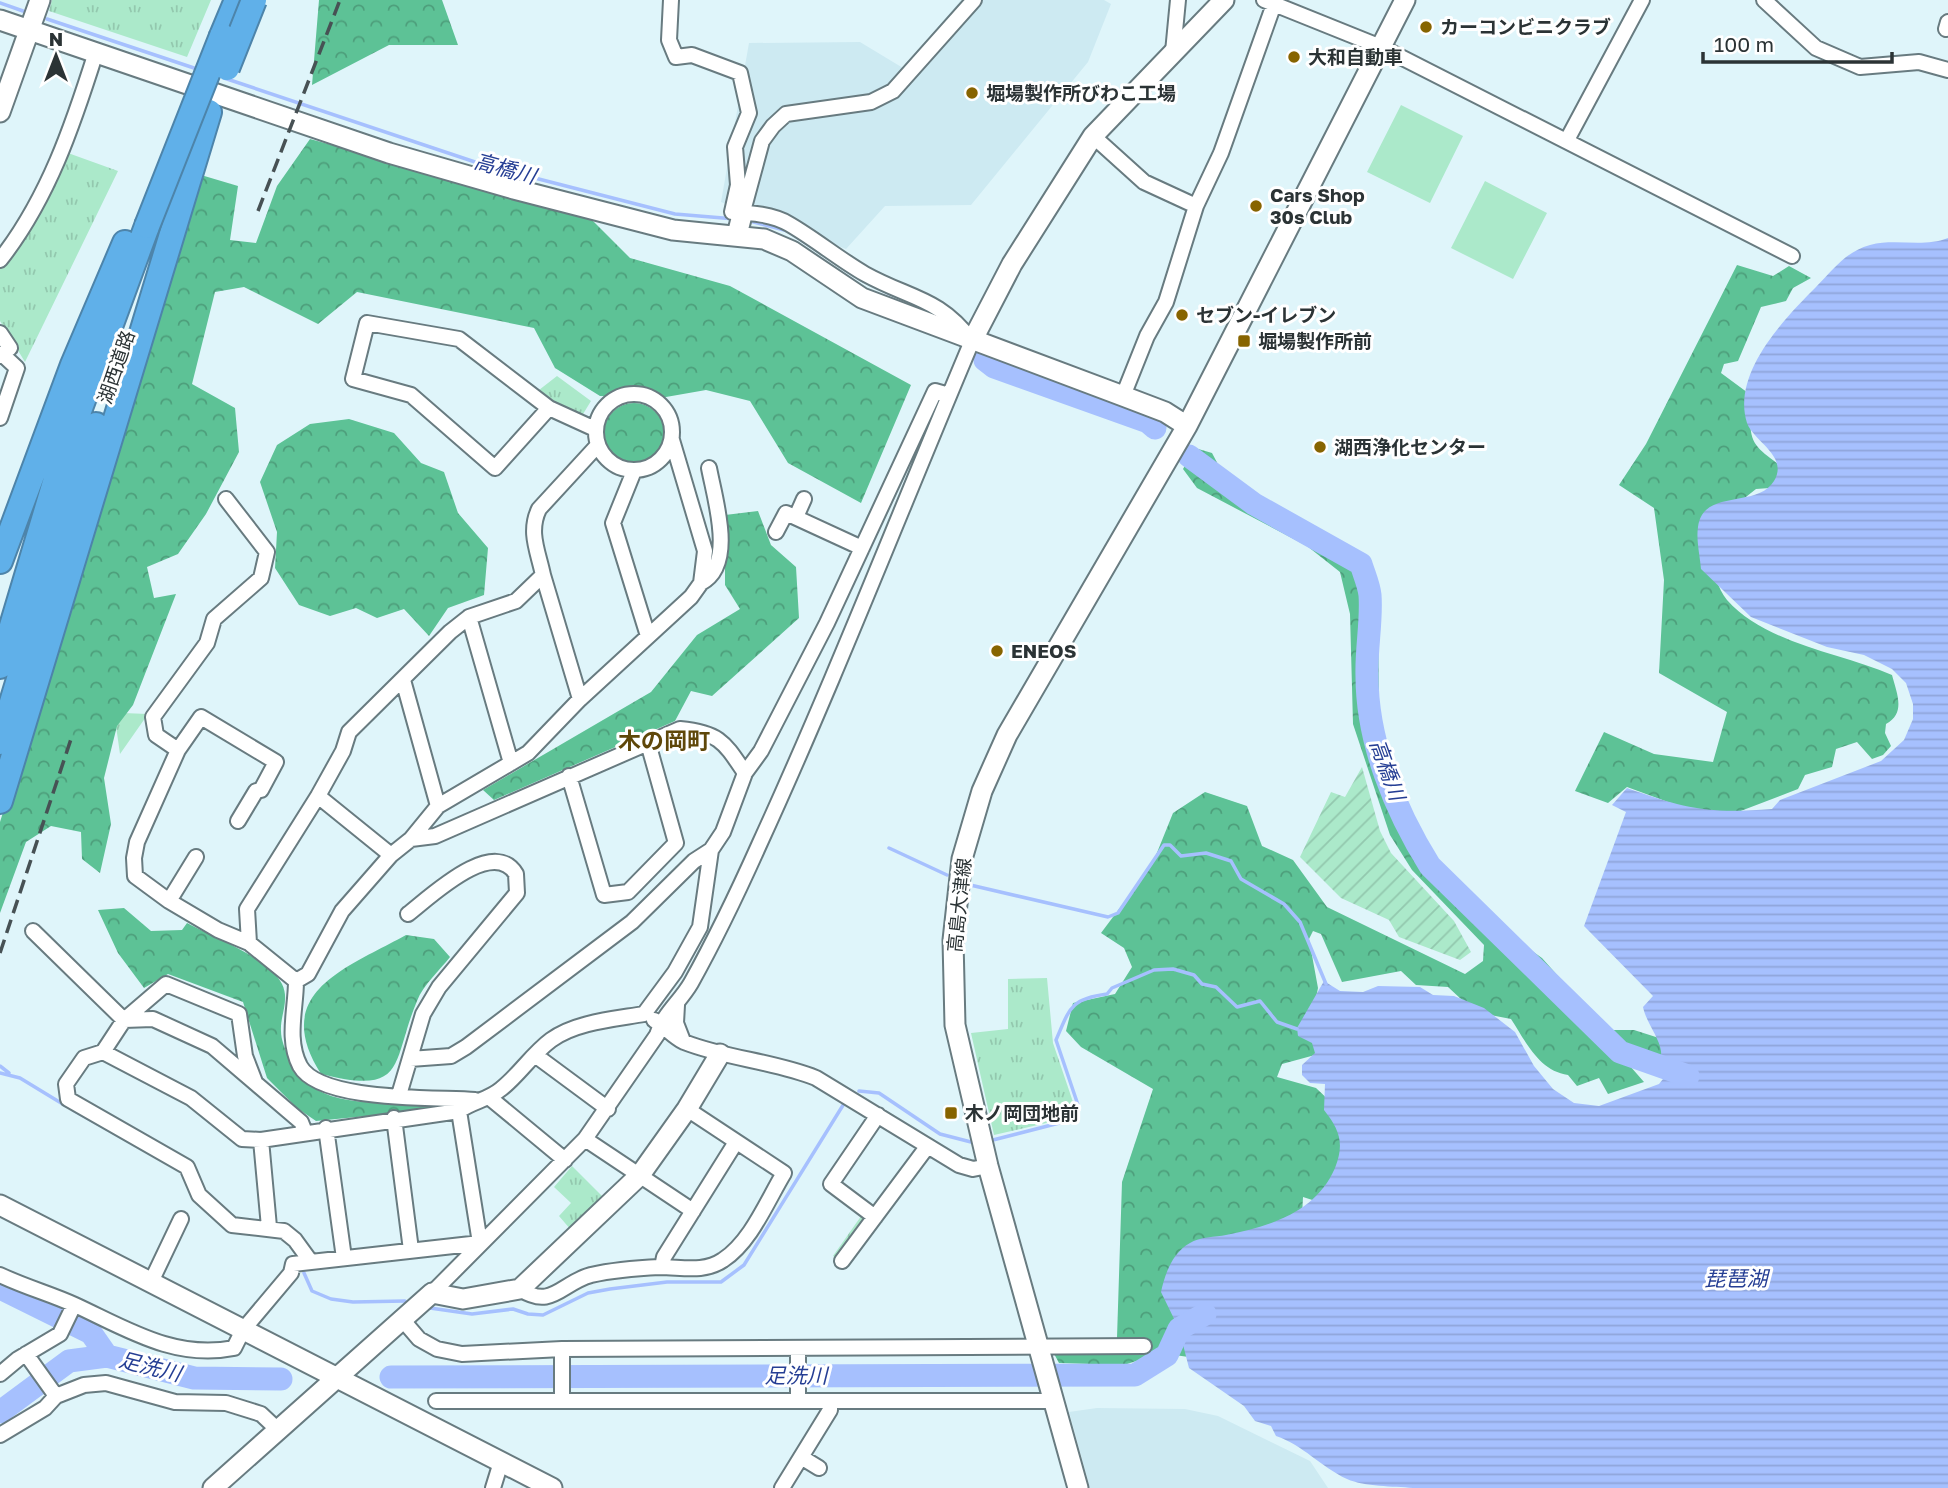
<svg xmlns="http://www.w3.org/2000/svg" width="1948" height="1488" viewBox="0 0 1948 1488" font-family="'Golos Text','Noto Sans JP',sans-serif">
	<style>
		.built { fill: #cdeaf2 }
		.grass { fill: url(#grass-tufts) }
		.forest { fill: url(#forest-crowns) }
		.garden { fill: url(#garden-furrows) }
		.pitch { fill: #abe9ca }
		.water { fill: url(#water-rules) }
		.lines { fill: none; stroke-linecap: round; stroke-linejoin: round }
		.stream { stroke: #a6c0fe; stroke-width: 3.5 }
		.river { stroke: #a6c0fe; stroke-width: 23 }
		.street-casing { stroke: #687b80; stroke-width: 18 }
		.secondary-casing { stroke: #687b80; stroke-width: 23 }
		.highway-casing { stroke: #4d84aa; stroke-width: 28 }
		.street { stroke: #fff; stroke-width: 14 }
		.secondary { stroke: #fff; stroke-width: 19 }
		.highway { stroke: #60b0e9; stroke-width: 24 }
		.rail { stroke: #475154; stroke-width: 3.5; stroke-dasharray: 14 7; stroke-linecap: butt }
		.highway-bridge-casing { stroke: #4d84aa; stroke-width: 28; stroke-linecap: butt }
		.highway-bridge { stroke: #60b0e9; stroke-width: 24 }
		.poi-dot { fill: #876400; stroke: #fff; stroke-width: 2.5 }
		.labels { text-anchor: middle; stroke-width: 6; stroke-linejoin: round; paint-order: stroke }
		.poi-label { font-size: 19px; font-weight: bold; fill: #2b3335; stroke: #fff; text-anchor: start }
		.street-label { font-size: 19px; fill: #2b3335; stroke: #fff }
		.water-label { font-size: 21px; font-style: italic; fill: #253e94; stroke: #fff }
		.quarter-label { font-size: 23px; font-weight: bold; fill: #5f4709; stroke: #fff }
	</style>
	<defs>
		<pattern id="grass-tufts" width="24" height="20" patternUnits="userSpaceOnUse" patternTransform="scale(1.75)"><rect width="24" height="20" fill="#abe9ca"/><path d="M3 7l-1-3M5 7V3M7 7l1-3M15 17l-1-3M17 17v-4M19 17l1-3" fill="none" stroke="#93c8ae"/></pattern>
		<pattern id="forest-crowns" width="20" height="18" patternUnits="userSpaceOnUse" patternTransform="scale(1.75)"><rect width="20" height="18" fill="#5dc296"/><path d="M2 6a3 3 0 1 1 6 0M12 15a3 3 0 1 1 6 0" fill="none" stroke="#4d9e7b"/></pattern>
		<pattern id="garden-furrows" width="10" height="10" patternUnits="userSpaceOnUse" patternTransform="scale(1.75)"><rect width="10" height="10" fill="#abe9ca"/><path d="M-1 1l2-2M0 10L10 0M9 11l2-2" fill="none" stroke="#93c8ae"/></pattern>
		<pattern id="water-rules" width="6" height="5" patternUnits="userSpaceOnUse" patternTransform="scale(1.75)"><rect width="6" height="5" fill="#a6c0fe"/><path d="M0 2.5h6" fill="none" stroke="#8fa5da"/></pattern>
	</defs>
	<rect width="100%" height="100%" fill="#dff5fa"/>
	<!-- built -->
	<path class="built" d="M961,0H1104L1111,4L1088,62L971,205L885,206L846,249L721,202L749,43L860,42L903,68Z
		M1097,1408L1185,1409L1218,1416L1310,1461L1328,1488H1090L1069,1412Z"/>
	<!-- grass -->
	<path class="grass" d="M52,0H211L187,57L49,11Z
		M68,153L118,171L25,362L0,321V268L26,232Z
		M557,376L591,401L580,419L539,390Z
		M123,713L148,714L120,754L115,719Z
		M1047,978L1053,1043L1074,1105L1068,1118L994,1135L971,1033L1008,1029V979Z
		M572,1166L603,1197L571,1230L559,1216L571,1203L554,1187Z
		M864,1212L873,1217L841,1261L833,1256Z"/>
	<!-- forest -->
	<path class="forest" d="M319,0H442L458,45H389L312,85Z
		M310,139L587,215L630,258L730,286L911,385L861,503L788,463L750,401L706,390L666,397L600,396L555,368L534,328L357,292L318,324L244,287L215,292L192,384L235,408L239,452L206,514L178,554L147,567L154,598L176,594L133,705L117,726L104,778L111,824L100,873L82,859L81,832L51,826L26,842L0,913V822L201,175L238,186L230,240L256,243L277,186Z
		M1737,265L1773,276L1789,266L1811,278L1793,288L1786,301L1761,307L1738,361L1724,364L1721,373L1763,404L1752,409C1746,444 1758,449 1784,468L1783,487L1756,489L1737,504L1707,556C1713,570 1718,589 1727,600C1766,644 1841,653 1892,675C1897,694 1906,713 1886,724L1885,733L1891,746L1883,755L1872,759L1857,742L1836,749L1832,767L1805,775L1798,789L1717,820L1627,787L1608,803L1575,791L1604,732L1654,754L1713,762L1727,712L1659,673L1664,580L1654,508L1619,485L1646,444Z
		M604 433a30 30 0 1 1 60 0a30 30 0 1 1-60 0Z
		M349,419L394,433L421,463L444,472L458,513L488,548L484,595L448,608L429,636L404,609L377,618L356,608L330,616L299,605L275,568L277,532L260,482L277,445L310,424Z
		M1195,448L1212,453L1222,472L1367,562L1378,604L1379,722L1420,842L1508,934L1542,958L1606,1030H1634L1684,1046L1667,1063L1630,1066L1644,1082L1608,1094L1599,1078L1577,1086L1568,1075C1539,1071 1526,1042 1511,1019L1475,1012L1448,987L1416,985L1401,971L1342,982L1321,934L1313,931L1309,939L1318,988L1312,1017L1320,1037L1315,1055L1282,1064L1277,1077L1316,1088L1371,1140L1328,1205L1303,1197L1302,1216L1209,1360L1161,1353L1124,1365L1059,1363L1052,1350H1130V1338H1117L1122,1182L1153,1089L1081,1047L1066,1031L1073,1003L1115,994L1132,967L1124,948L1101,933L1152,865L1173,813L1205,792L1247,806L1262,846L1293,860L1327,907L1465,974L1483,961L1484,945L1412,870L1390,835L1353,724L1350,614L1340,572L1307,546L1197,488L1183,469Z
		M758,511L771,545L796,567L799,618L712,696L691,691L675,721L494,800L483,790L651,692L697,635L740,609L725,585V515Z
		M124,908L151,931L182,930L187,923C213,937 269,958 282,984C290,1000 280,1015 281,1031C281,1040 285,1049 289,1057C311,1113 381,1101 432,1103L438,1109L316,1121L297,1108L267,1078L243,1002L168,974L144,988L118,953L98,910Z
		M406,935L434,939L450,957C440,970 423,985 417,1001C391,1063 408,1096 321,1074C269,992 347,968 406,935Z"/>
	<!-- garden -->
	<path class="garden" d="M1362,767L1380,831L1391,853L1454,921L1471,952L1460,960L1399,937L1389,920L1341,898L1300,857L1331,792L1345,797Z"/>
	<!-- pitch -->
	<path class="pitch" d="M1401,105L1463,136L1430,203L1367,172Z
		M1485,181L1547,213L1513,279L1451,248Z"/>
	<!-- water -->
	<path class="water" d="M1948,238V1488H1413C1393,1486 1365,1487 1347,1479C1321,1467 1303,1445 1276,1436L1271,1426L1255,1421L1244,1406L1189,1368L1179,1329L1161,1292C1165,1274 1172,1253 1190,1243C1199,1237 1216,1237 1226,1235C1271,1226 1316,1212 1335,1168C1345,1143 1339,1129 1324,1110L1325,1084L1310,1083L1302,1075V1065L1315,1053L1312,1043L1298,1036L1297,1028L1324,981L1340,991L1363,992L1378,986L1420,987L1433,995L1454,996L1484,1008L1515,1032L1534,1066L1553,1089L1574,1103L1599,1106L1659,1084L1663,1079C1656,1069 1662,1062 1661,1051C1659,1037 1646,1022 1643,1007L1653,996L1584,926L1626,812L1612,805L1627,788C1686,809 1709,814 1772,809L1780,800L1881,761L1904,740L1913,719V704L1906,683L1892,669L1864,655L1827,647L1751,617L1701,569C1700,556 1696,540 1698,527C1703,488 1757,509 1774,481C1789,456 1754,442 1747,423C1731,373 1786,317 1816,287C1834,269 1845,252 1870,245C1896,238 1923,248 1948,238Z"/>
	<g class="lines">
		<!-- stream -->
		<path class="stream" d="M0,3L23,11
			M47,19L197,69
			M224,78L484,165L675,214L735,219
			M746,220L788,231L827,257
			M860,279L890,294
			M889,848L947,875
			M966,884L1108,917L1118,913L1164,845H1170L1181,856L1206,853L1231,861L1241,879L1284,904L1300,922L1326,984
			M0,1066L9,1073
			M0,1073L20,1078L66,1106
			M859,1091L879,1093L940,1134L971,1142
			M73,1110L151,1154
			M993,1140L1071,1120L1078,1105L1056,1040C1070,1008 1070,999 1107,994L1112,988L1154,970L1173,969L1194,975L1202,984L1216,987L1237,1007L1260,1001L1277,1022L1297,1029
			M304,1273L312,1291L331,1299L353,1302L405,1301
			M430,1308L472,1314L513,1309L528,1314L543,1315L588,1293L610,1289L667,1282H721L744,1265L845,1102"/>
		<!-- river -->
		<path class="river" d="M985,360L994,367L1148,422L1155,428
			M1189,456L1254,504L1361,564C1364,574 1369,585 1370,595C1372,621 1366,649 1367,676C1367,742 1395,810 1430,866L1620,1052L1688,1076
			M0,1288L91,1333L107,1356L194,1378L281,1379
			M391,1377L1135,1375L1167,1355L1179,1329L1205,1314
			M0,1412L69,1361L107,1356"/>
		<defs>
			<path id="street" d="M1264,0L1381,47L1792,256
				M1764,0L1816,48L1860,67L1919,62L1948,70
				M1946,29L1948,22
				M1173,52L1178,0
				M1093,136L1144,182L1196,206
				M1567,140L1642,0
				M742,215L762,141L773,126L786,114L871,102L893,91L974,0
				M0,260C48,199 73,125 96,52
				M0,333L10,348L0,356
				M596 432a38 38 0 1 1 76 0a38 38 0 1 1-76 0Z
				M1123,396L1147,336L1166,302L1196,206L1221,153L1274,4
				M549,408L495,468L411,395L353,379L367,323L459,339L549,408L595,429
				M0,418L17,368L2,354
				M634,471L613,523L648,636
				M226,499L267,552L261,578L214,619L207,643L153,717L156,735L178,750L137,842L134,858L135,876L169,901L218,930L249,943L296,981
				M796,517L804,499
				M776,532L786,513L862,548
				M543,575L580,699
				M701,583C736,565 715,500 709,468
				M469,617L511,763
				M403,680L438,806
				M178,750L201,717L276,762L261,790L256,791L238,821
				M745,773L761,751L827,623L935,391L949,395
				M569,776L604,895L628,892L676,843L648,743
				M318,796L391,855
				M169,901L196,857
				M33,931L124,1020L166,984L239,1014L245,1056L255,1082
				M249,943L247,909L318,796L343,751L349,732L450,632L469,617L516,601L543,575C538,551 528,532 539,509L597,446
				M296,981L308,974L342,911L391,855L411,839L438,806L528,753L580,699L691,597L701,583L705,551L672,440
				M296,981C296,1009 286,1039 300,1066C320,1102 436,1097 475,1100
				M677,1005L676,1023L683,1041
				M654,1020C665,1026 672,1036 684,1042C727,1059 774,1061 816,1078L959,1165L973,1169L988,1166
				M103,1052L191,1098L242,1139L261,1140
				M535,1055L608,1109
				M410,1059L451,1056L466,1047L632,922L694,861L711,850L723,832L745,773C724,742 720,733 680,729L435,836L411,839
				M399,1095L423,1014L439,987L517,893L516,874C493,836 429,898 408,914
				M490,1098L565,1160
				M394,1118L411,1250
				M326,1128L344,1258
				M305,1132L301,1122L212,1046L153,1019L124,1020L103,1052L84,1058L66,1084L68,1099L187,1167L199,1195L232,1225L284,1231L295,1240L311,1262L480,1243L459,1111
				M585,1139L693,1211
				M875,1217L831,1184L878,1115
				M269,1227L261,1140L459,1111C473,1101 488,1100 501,1089C519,1075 532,1054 551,1040C575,1022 615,1019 644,1014L675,972L700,927L711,850
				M842,1261L927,1147
				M662,1267L664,1257L736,1142
				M0,1275C25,1287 51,1294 75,1305C127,1329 175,1360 234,1348L243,1330L291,1273L293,1264L311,1262
				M151,1282L181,1219
				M520,1289C552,1310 561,1283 591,1275C613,1270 638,1268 660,1267C682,1267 704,1273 723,1260C751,1242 767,1201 784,1173L687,1109
				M432,1293L585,1139L657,1035C663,1014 680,1002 691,983C716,938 738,892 759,845C835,679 901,509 972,341C939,297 910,299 865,274C839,259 815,239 789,224C772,214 750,213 732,212L738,185L735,147L749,113L740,73L692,55L676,57L669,40L671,0
				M401,1318L419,1339L437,1349L462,1354L562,1349L1144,1346
				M562,1349V1401
				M26,1354L56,1396
				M0,1374L18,1359L60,1334L74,1305
				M436,1401H1052
				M798,1401V1349
				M0,1435L45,1408L56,1396L84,1385L106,1383L175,1402L226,1403L261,1414L278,1430
				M801,1457L819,1468
				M493,1488L501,1462
				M782,1488L830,1410V1401"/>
			<path id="secondary" d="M0,20L389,153L514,189L673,230L764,239L792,251L862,298L1123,396L1165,412L1187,426
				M0,112L40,0
				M737,235L742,215
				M972,341L1012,264L1093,136L1224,0
				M0,1205L552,1488
				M213,1488L432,1293L463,1299L520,1289L640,1175L687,1109L720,1054
				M1078,1488L988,1166L955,1025L953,940L962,859L982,791L1007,735L1187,426L1405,0"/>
			<path id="highway" d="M222,36L237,0
				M0,561L73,365L125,243
				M0,666L65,449L147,226
				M0,742L96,425
				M0,801L209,112"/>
		</defs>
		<!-- street casing -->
		<use href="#street" class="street-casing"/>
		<!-- secondary casing -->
		<use href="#secondary" class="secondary-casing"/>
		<!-- highway casing -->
		<use href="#highway" class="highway-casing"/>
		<!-- street -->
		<use href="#street" class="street"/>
		<!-- secondary -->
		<use href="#secondary" class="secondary"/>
		<!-- highway -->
		<use href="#highway" class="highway"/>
		<!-- rail -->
		<path class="rail" d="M258,211L340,0
			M0,953L72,736"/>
		<defs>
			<path id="highway-bridge" d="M227,68L254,0
				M147,226L222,36"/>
		</defs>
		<!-- highway-bridge casing -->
		<use href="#highway-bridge" class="highway-bridge-casing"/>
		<!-- highway-bridge -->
		<use href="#highway-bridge" class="highway-bridge"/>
	</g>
	<!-- markers -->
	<g class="poi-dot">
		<circle cx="1426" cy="27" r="7"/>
		<circle cx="1294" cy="57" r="7"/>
		<circle cx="972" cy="93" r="7"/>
		<circle cx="1256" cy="206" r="7"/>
		<circle cx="1182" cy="315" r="7"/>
		<rect x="1237" y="334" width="14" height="14" rx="3.5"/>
		<circle cx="1320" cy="447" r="7"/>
		<circle cx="997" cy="651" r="7"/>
		<rect x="944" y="1106" width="14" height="14" rx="3.5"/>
	</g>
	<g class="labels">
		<!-- poi labels -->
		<g class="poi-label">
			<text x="1440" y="34">カーコンビニクラブ</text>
			<text x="1308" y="64">大和自動車</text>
			<text x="986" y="100">堀場製作所びわこ工場</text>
			<text x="1270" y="202">Cars Shop<tspan x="1270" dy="22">30s Club</tspan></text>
			<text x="1196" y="322">セブン-イレブン</text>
			<text x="1258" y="348">堀場製作所前</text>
			<text x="1334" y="454">湖西浄化センター</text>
			<text x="1011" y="658">ENEOS</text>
			<text x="965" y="1120">木ノ岡団地前</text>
		</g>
		<!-- street labels -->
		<g class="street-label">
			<text transform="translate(116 367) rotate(-71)" y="7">湖西道路</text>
			<text transform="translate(959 905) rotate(-84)" y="7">高島大津線</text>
		</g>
		<!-- water labels -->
		<g class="water-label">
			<text transform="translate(505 169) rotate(15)" y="7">高橋川</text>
			<text transform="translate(1387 770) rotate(70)" y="7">高橋川</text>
			<text x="1736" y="1286">琵琶湖</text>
			<text transform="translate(150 1367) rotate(14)" y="7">足洗川</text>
			<text x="796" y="1383">足洗川</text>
		</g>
		<!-- quarter labels -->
		<g class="quarter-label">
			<text x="664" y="749">木の岡町</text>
		</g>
	</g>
	<!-- north arrow -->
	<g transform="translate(56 56)" stroke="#ffffff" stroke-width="5" paint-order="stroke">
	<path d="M0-5L12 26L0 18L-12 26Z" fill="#2b3335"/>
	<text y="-10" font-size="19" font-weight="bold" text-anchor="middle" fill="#2b3335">N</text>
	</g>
	<!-- scale -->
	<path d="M1703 52v10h189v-10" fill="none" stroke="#2b3335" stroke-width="3.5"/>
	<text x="1714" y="52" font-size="21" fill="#2b3335" stroke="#ffffff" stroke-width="5" paint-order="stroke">100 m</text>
</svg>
